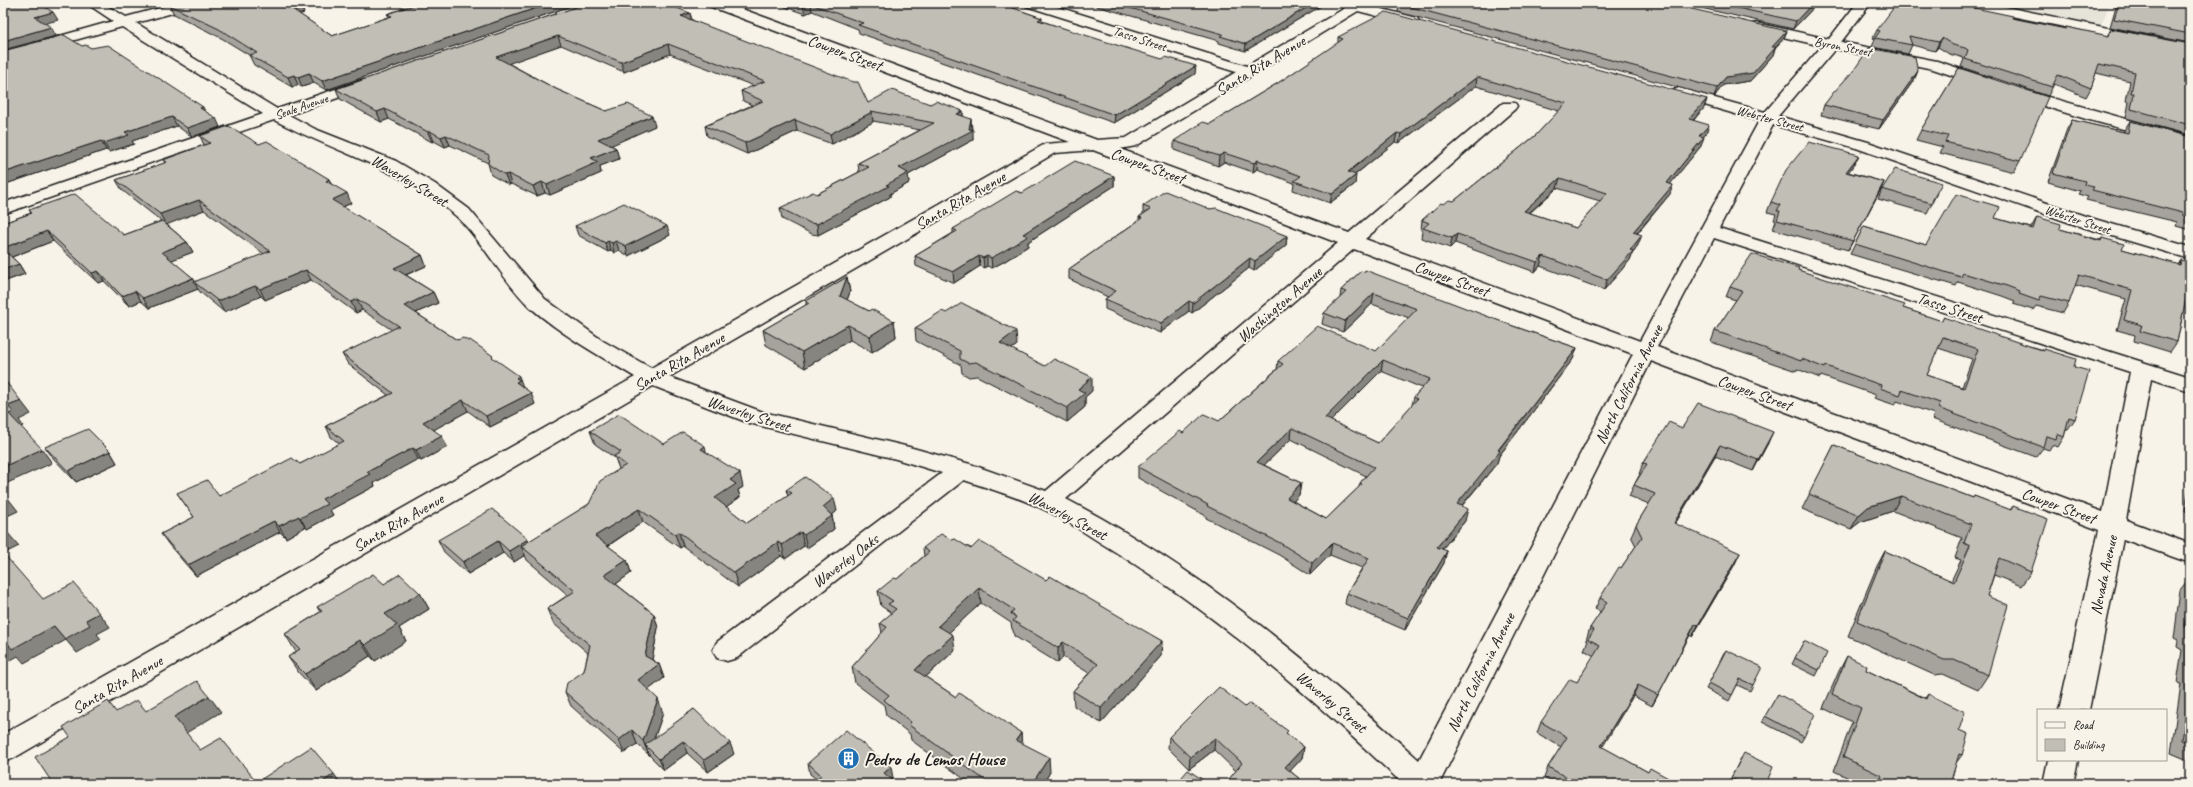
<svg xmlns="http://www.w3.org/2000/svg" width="2193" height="787" viewBox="0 0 2193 787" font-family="Caveat,sans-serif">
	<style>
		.built { fill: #e6e3d9 }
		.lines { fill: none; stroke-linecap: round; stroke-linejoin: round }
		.minor-casing { stroke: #1c1c1c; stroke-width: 3 }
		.secondary-casing { stroke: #1c1c1c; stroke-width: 3 }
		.minor { fill: #f7f3e8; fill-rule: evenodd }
		.secondary { fill: #f7f3e8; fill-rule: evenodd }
		.wall { fill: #a5a39c; stroke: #1c1c1c; fill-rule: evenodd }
		.shaded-wall { fill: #86857f; stroke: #1c1c1c }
		.building { fill: #c0beb5; stroke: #1c1c1c; fill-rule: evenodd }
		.labels { text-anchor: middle; stroke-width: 4; stroke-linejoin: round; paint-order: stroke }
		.far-street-label { font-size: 13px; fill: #1c1c1c; stroke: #f7f3e8 }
		.street-label { font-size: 16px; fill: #1c1c1c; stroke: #f7f3e8 }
		.near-poi-label { font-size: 19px; font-weight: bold; fill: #1c1c1c; stroke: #f7f3e8; text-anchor: start }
	</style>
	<rect width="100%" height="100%" fill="#f7f3e8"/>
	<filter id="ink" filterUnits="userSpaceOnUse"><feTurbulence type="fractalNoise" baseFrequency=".025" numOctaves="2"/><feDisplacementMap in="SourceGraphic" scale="8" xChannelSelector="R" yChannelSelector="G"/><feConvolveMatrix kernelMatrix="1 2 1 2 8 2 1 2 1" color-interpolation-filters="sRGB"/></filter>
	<g filter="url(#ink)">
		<!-- built -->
		<path class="built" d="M1981,3H2110L2100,28Z"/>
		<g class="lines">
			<defs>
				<path id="minor" d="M86,3H102L126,17L178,3H200L198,6L136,23L277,109L362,80H372L375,83L372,86L289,115L315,129L396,161L435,184L469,209L545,299L603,341L651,368L1045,144L1070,142L709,6L707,3H726L1097,140L1126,138L1236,72L1026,6L1024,3H1045L1247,66L1345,8L1342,7L1341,3H1369L1367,5L1417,18L1419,21L1417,24L1412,25L1358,11L1136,146L1120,149L1349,233L1503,103H1515L1517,106L1515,109L1365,239L1640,341L1759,121L1674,96L1671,93L1674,90L1679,88L1765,112L1822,46L1752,30L1750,27L1752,24L1757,23L1829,39L1857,3H1871L1841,42L1937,61L1991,79L1994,82L1991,85L1986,87L1933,69L1835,49L1778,116L1868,142L2091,218L2190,247V259L2079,226L1856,148L1773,125L1719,228L2190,377V391L2151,379L2126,520L2190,544V563L2123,539L2089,710H2059L2099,530L1651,361L1439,784H1403C1311,697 1217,614 1109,548C1089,536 1070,522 1049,512C1022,498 993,490 964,480L737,658L727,661L717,658L713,650L717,642L942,473L896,459L749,423L653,386L14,758L3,762V734L635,377C600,356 562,335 531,308C504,283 483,241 456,216C404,170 335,152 274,120L3,214V203L263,114L122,27L3,60V52L113,21ZM1093,150L1338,243L1046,491L970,464L909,447L763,412L669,377L1055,153ZM1714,238L2130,372L2103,512L1657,347ZM1354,249L1633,354L1419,760C1311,662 1197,567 1066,499Z
					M2016,88L2190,137V147L2086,119L2011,96L2008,93L2011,90Z
					M2048,760H2078L2073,784H2043Z"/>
				<path id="secondary" d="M1961,3H1987L2190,45V53L1968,7Z"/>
			</defs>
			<!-- minor casing -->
			<use href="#minor" class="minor-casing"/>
			<!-- secondary casing -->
			<use href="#secondary" class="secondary-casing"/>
			<!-- minor -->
			<use href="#minor" class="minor"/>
			<!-- secondary -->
			<use href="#secondary" class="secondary"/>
		</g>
		<!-- wall -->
		<path class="wall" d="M153,3H172L159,6Z
			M393,3H580L326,90L314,83L302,87L298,85L292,87L254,65L249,55L223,39L174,14L169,5L302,9L304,13L299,14L332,36L389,17L387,14L404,8Z
			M588,3L690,13L692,20L868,103L930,104L963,111V116L972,129L973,140L908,175L909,183L890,194V197L818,235L812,234L782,219L780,208L817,194L859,172L858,163L920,130L873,121V122L832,144L797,131L747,154L707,136L705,126L752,105L743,101L741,91L754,86L670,54L624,72L561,45L508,63L556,89L606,111L655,126L611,145L616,148L619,159L600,166L601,173L550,195L545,193L537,196L511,184L509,185L491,175L488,163L450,145L445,147L434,141L432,142L389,119L381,122L340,99L336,89Z
			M774,3H999L1042,18V21L1195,74L1114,123L859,33L858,29L812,11L805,14Z
			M1086,3H1326L1245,51L1219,43V41Z
			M1679,3H1818L1793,29Z
			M2117,3H2190V43L2110,27Z
			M1399,4L1787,31L1784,38L1775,48L1773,55L1750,81L1723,85L1714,97L1398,12Z
			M2012,18L2066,29V27L2107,36L2111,29L2190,44V135L2126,118L2129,102L2126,101L2130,81L2096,73L2091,88L2086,97L2054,84L2048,96L1961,67L1964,59L1961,57L1949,54L1938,47L1935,51L1912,45L1908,54L1872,47L1875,39L1873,38L1877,30Z
			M1338,37L1707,99L1704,108L1693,121L1706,134L1703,137L1701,146L1670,184V194L1637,234L1638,245L1633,252L1630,260L1604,290L1540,266L1535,272L1455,243L1450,248L1421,238L1422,231L1421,230L1422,220L1444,204L1454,201L1536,135L1559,111L1476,86L1399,143L1395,142L1355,175V184L1330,203L1293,190L1294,183L1257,169L1253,172L1224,162L1218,166L1174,150V141L1210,124L1278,83L1338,43ZM1557,188L1600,201L1576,228L1530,213Z
			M82,46L91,48L205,111L220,127L192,137L177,126L132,141L134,144L109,152L106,150L3,185Z
			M1959,68L2020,161L2014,172L1940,153L1943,147L1916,140L1921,130Z
			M1854,70L1918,71L1914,80L1879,129L1821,115L1824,105Z
			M2072,120L2124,132V130L2130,121L2190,137V230L2176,226L2177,222L2086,200L2088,197L2078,194L2080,191L2048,182L2067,129Z
			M200,136L259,144L329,179L331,184L351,203L343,207L422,255L426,266L406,275L433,292L438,303L416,313L457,340L494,359L523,387L535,404L490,427L468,411L433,430L447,447L421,461L418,459L374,483L375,486L330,510L333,515L307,529L305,527L286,538L280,532L196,576L169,545L161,534L194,517L177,493L219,496L300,464L340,444L331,437L326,426L388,395L348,364L342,354L392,330L362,310L356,313L311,280L265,300L261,296L224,312L200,292L198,289L149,308L141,301L129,306L104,281L98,283L53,241L12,257L19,264L25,274L3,282V223L31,213L29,210L124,235L161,221L122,190L116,180L165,163L163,160L204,145ZM204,210L264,254L195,282L193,278L171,260L193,252L187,242L166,224Z
			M1859,155L1855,163L1848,172L1884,182L1880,191L1848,250L1773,229L1776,221L1774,220L1776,214L1767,212L1771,202Z
			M1114,176V186L1028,242V246L1005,261L992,268L987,266L984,268L980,266L954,283L916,266L915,256L953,233V229L1022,193Z
			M1882,189L1937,193L1927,213L1878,199Z
			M1143,206L1210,209L1287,236L1286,245L1254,271L1249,268L1192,313L1189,311L1160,333L1105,309V299L1108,297L1069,279V269L1139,220V217L1143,214Z
			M2037,217L2060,229L2100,240L2102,238L2122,249L2178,265L2181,260L2190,262V305L2185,304L2177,342L2170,352L2134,341L2135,335L2117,330L2126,299L2075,285L2069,303L2063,313L2036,306L2033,310L2013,304L2015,301L2002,296L1958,282L1956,286L1850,254L1864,226L1926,245L1995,218L2031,228Z
			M575,226L670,235L628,256L619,250L614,253L611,250L608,252L578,235Z
			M1798,270L1903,308L1941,321L2043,350L2044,349L2074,367L2075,419L2068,429H2066L2064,437L2058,447L2052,445L2049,450L2043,448L2036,457L1932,419L1934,414L1897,401L1895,405L1874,398L1876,395L1821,376L1820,378L1797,369L1796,371L1711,342L1715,331L1736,300L1726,297L1730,287ZM1938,348L1972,359L1962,387L1927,375Z
			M1361,271L1513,326L1577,348L1573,359L1499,456L1497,463L1462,506L1465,521L1442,549L1444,563L1405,630L1345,604L1347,593L1362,568L1330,555L1310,575L1279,555L1206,518V516L1138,478V467L1183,433L1219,421L1277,369L1278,361L1376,351L1409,318L1372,304L1343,332L1322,324L1324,313L1340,298L1341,290ZM1381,371L1422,388L1414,397L1412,405L1378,443L1331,421ZM1291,439L1366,476L1360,483L1359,487L1326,519L1293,501L1299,495L1301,483L1264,465Z
			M847,277L850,292L847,300L869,311L894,321L896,337L872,352L850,340L805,368L766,345L763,330L806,305V301Z
			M946,313L1017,345L1011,349L1092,391L1085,397V407L1067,422L977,376L969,377L962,373L961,365L916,341L915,328Z
			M1682,428L1768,443L1753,471L1715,456L1675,524L1735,564L1692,637L1690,635L1652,706L1633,696L1602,747L1648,772L1679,784H1554L1544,778L1548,767L1561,747L1537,733L1541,722L1577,682L1594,656L1584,650L1588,641L1586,640L1590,628L1601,612L1595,609L1600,598L1621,568L1636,546L1631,536L1636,525L1649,504L1629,496L1634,485L1640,474H1639L1643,463Z
			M590,431L706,452L743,487L738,490L740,497L726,507L747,523L788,496L786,490L837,511L832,515L834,529L807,548L804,546L785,559L781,556L738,587L683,546L680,548L643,522L608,546L627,560L631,573L616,584L654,614L658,628L652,660L659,664L664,678L648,690L663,713L654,739L694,709L734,754L708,772L687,753L664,770L650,756L649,754V755L637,744L624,753L571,706L565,692L584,671L588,653L553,623L547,609L568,595L527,560L525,555L514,562L503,553L468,574L444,552L438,540L528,539L529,542L589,504L619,469L615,458L595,444Z
			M1834,445L1973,498L1974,496L2010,510L2013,506L2031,572L2021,586L1994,575L1987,596L1988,675L1978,690L1943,674L1934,675L1848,636L1877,566L1885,551L1951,581L1961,560L1955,558L1962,538L1893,511L1860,522L1851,529L1802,509Z
			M45,447L110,451L117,463L76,482L53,458Z
			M2190,476V513L2185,511Z
			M952,540L1046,580L1162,641L1161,656L1101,723L1074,706L1073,691L1089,673L1063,657L1058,663L1014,636L1013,630L1012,629L1011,623L981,603L949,632L955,650L926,677L956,697L1021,733V743L1050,772L1043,784H971L911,740L910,734L886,715L884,705L855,683L852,667L882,633L880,623L890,615V612L881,606L878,591L897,579L924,556L923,548Z
			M2190,577V761L2171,753L2181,684L2177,683L2182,650L2177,647L2178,641L2174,639L2180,590Z
			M384,584L420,593L429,609L399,628L406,641L375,661L370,656L316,691L299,673L288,657L296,652L285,634L320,612L317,607Z
			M1804,641L1819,670L1816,676L1792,664Z
			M1726,650L1753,685L1750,691L1737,685L1729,701L1706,689Z
			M1847,656L1866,670L1925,698L1928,694L1959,730L1962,755L1956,763L1950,784H1861L1834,771L1852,722L1823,708L1839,671Z
			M1778,694L1804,737L1801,742L1762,722Z
			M1245,707L1288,735L1304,747L1302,758L1290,771L1301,780L1300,784H1225L1236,771L1214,750L1189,769L1168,748L1169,737Z
			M1741,758L1766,784H1728Z
			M808,763L893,778L892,780L816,779L810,774Z
			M2190,765V784H2187Z"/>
		<!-- shaded-wall -->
		<path class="shaded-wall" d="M158,3H172L159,6Z
			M295,3H321L302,9L304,13L293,17L289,7Z
			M551,3H580L326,90L322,81Z
			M1314,3H1326L1245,51L1246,44Z
			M1813,3H1818L1793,29L1796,21Z
			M811,4L812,11L805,14L803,6Z
			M53,12L58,20L39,25L35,17Z
			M690,13L692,22L681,16Z
			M51,27L56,36L3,50V41Z
			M1787,31L1784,38L1775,48L1773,55L1750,81L1723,85L1714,97L1717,88L1726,77L1772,47Z
			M558,36L561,45L499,67L496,57Z
			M1942,38L1938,47L1935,51L1939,42Z
			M668,44L670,54L624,72L621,62Z
			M1196,66L1195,74L1114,123L1115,115Z
			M1918,71L1914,80L1879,129L1883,120Z
			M309,73L314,83L302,87L298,77Z
			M294,75L298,85L292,87L288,77Z
			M1477,77L1476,86L1399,143L1401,134Z
			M1707,99L1704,108L1686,128L1689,119Z
			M203,107L207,116L200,108Z
			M385,109L389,119L381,122L377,112Z
			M963,111V121L957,114Z
			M872,112L873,122L832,144L830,134Z
			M652,116L655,126L601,150L598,139Z
			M172,117L177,126L132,141L134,144L109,152L104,143L125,132Z
			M216,118L220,127L192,137L187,128Z
			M971,119L972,129V131L973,130V140L908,175L909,183L890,194V197L818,235L817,224L886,185L899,168L969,129Z
			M795,120L797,131L747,154L745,143Z
			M1709,125L1706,134L1696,145L1699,136Z
			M430,131L434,141L432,142L428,132Z
			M1397,133L1395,142L1346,182L1348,172Z
			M446,135L450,145L445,147L441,137Z
			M1704,137L1701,146L1664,192L1667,183Z
			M101,141L106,150L3,185V173Z
			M616,148L619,159L600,166L601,173L550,195L547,185L591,158Z
			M1224,153V162L1218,166L1219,156Z
			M1859,155L1855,163L1842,181L1846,172Z
			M1258,160L1257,169L1253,172L1254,163Z
			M508,174L511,184L509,185L505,175Z
			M1356,175L1355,184L1330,203L1332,194Z
			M1114,176V186L1028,242V246L1005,261L992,268L991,258L1023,234Z
			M1560,178L1557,188L1521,220L1524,211Z
			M329,179L333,189L326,181Z
			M542,182L545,193L537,196L533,186Z
			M1884,182L1880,191L1848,250L1853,241Z
			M1673,185L1670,194L1629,242L1633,232Z
			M347,193L351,203L336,210L332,200Z
			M199,200L204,210L166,225L160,214Z
			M667,226L670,235L628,256L626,246Z
			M47,231L53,241L9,258L3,249V248Z
			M1457,234L1455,243L1450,248L1452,238Z
			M1642,235L1638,245L1633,252L1630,260L1604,290L1607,280Z
			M1287,236L1286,245L1254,271L1255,261Z
			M608,241L611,250L608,252L605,243Z
			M616,241L619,250L614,253L612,243Z
			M187,242L193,252L167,262L162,252Z
			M422,255L426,266L398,278L394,268Z
			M979,256L980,266L954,283L953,272Z
			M987,256V266L984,268L983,258Z
			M1543,256L1540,266L1535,272L1537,262Z
			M1250,258L1249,268L1192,313L1193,303Z
			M19,264L25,274L3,282V270Z
			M306,270L311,280L265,300L260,289Z
			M98,271L104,281L98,283L92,273Z
			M847,277L850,292L843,311L840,296Z
			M193,278L196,283L194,282L198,289L149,308L143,298Z
			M255,286L261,296L224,312L218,301Z
			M135,291L141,301L129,306L122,296Z
			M433,292L438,303L409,316L405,306Z
			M1374,293L1372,304L1343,332L1345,321Z
			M357,299L362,310L356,313L351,302Z
			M1189,301V311L1160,333L1161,323Z
			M894,321L896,337L872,352L870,336Z
			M848,325L850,340L805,368L802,352Z
			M1016,331L1017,345L1000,357V343Z
			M1577,348L1573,359L1499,456L1497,463L1454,515L1457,504Z
			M1383,360L1381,371L1323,429L1325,418Z
			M519,376L523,387H522L516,382V378Z
			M1092,377V391L1085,397V407L1067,422V408L1078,389Z
			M531,393L535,404L490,427L486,416Z
			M463,400L468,411L428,433L423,422Z
			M21,401L31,414L19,420L23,426L19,428L9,414L8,406Z
			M1292,428L1291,439L1256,473L1257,462Z
			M1773,432L1768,443L1753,471L1758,460Z
			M442,436L447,447L421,461L416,450Z
			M1720,445L1715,456L1669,534L1674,523Z
			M705,446L708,460L701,449Z
			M413,448L418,459L374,483L375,486L330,510L333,515L307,529L300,518L322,499L367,472Z
			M42,449L52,463L3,485V467Z
			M110,451L117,463L76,482L68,471Z
			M740,473L743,487L738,490L740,497L719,512L715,498L730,480Z
			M1301,483L1299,495L1286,510L1287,498Z
			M1901,496L1893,511L1860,522L1851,529L1859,515L1868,507Z
			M7,497L18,511L3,518V499Z
			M834,498L837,511L831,516H832L834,529L807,548L804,535L823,507Z
			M639,509L643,522L601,550L595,536Z
			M1468,509L1465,521L1434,559L1437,547Z
			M299,516L305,527L286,538L279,526Z
			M274,521L280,532L196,576L188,565Z
			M7,532L19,546L3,554V534Z
			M679,532L683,546L680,548L675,534Z
			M801,532L804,546L785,559L782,545Z
			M528,539L532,550L521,546L525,555L514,562L509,551Z
			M498,541L503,553L468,574L463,562Z
			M778,542L781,556L738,587L734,573Z
			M1332,543L1330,555L1310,575L1312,563Z
			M1447,551L1444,563L1405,630L1408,618Z
			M1740,553L1735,564L1692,637L1698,625Z
			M627,560L631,573L609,589L604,575Z
			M979,588L981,603L940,641L938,626Z
			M420,593L429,609L399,628L406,641L375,661L365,645L385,614Z
			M99,613L110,627L97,634L101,639L77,653L65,639L86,620Z
			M654,614L658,628L650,670L645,656Z
			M1695,624L1690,635L1652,706L1658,695Z
			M54,626L66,640L24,663L18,656L9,661L3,655V644L7,642Z
			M953,635L955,650L917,685L915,670Z
			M360,640L370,656L316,691L305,674Z
			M1162,641L1161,656L1101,723V708Z
			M1063,642V657L1058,663V648Z
			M659,664L664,678L643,694L638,680Z
			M1638,685L1633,696L1596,758L1601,746Z
			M209,696L221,712L186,733L174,717Z
			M658,699L663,713L650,750L645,745L649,754V755L643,741Z
			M632,730L637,744L624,753L619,740Z
			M1021,733L1022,748L1016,740Z
			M1215,738L1214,750L1189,769L1190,757Z
			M683,741L687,753L664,770L659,759Z
			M730,743L734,754L708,772L704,760Z
			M1304,747L1302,758L1283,779L1285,767Z
			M1049,757L1050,772L1043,784H1032Z
			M891,767L893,778L887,784L884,773Z
			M334,774L341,784H320Z"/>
		<!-- building -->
		<path class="building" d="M3,3H38L53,12L35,17L51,27L3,41Z
			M177,3H298L300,4L289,7L332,36L392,16L387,14L414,5L409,3H551L322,81L309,73L298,77L294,75L288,77L249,55L257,53L219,29L169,5Z
			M588,3H664L690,13L681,16L853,82H858L868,103L892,90L930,104L936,101L963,111L957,114L971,119L969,129L973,130L899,168L908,173L886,185L889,186L817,224L810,223L780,208L813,192L817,194L869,167L858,163L934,123L871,111L872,112L830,134L795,120L745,143L705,126L763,101L741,91L765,81L668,44L621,62L558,36L496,57L556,89L606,111L628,104L652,116L598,139L616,148L591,158L598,162L547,185L542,182L533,186L508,174L505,175L488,164L489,155L446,135L441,137L430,131L428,132L385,109L377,112L336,89Z
			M794,3H999L1042,18L1038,20L1107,42L1162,59L1166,57L1196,66L1115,115L858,25L863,23L811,4L803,6Z
			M1112,3H1314L1246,44L1220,36L1223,34Z
			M1401,3H1666L1787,31L1772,47H1776L1753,73L1726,77L1717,88L1399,4Z
			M1715,3H1813L1796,21Z
			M1897,3H1949L1970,7L2013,16L2012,18L2066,29V27L2109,36L2111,29L2190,44V125L2131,109L2134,93H2131L2135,72L2099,64L2091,88L2058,75L2052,87L1965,59L1968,50L1965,48L1953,45L1942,38L1939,42L1909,36L1912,45L1875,38L1880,31L1877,30Z
			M2119,3H2190V34L2114,19Z
			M1386,12L1707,99L1689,119L1709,125L1699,136L1704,137L1667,183L1673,185L1633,232L1642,235L1630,250L1633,251L1607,280L1543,256L1537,262L1457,234L1452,238L1423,228L1429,223L1422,220L1441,203L1444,204L1449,200L1454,201L1536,135L1566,103L1477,77L1401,134L1397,133L1348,172L1356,175L1332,194L1294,181L1301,176L1258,160L1254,163L1224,153L1219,156L1174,141L1203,122L1210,124L1278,83L1343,39L1338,37ZM1560,178L1607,193L1576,228L1524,211Z
			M64,35L82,46L86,45L91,48L108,45L203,107L200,108L216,118L187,128L172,117L125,132L129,135L104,143L101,141L3,173V51Z
			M1869,48L1915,57L1918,71L1883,120L1824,105L1833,93L1854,70Z
			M1959,68L2048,97L2020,161L1945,142L1948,136L1921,130Z
			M2072,120L2128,133L2130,121L2190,137V218L2183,216V213L2092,190L2094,187L2084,185L2085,181L2053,173Z
			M229,126L259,144L267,141L329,179L326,181L347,193L332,200L422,255L394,268L433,292L405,306L457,340L463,338L468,341L470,340L493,356L492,357L519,376L516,378L520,380L516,382L531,393L486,416L463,400L423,422L442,436L416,450L413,448L367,472L370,474L322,499L327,504L300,518L299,516L279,526L274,521L188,565L161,534L194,517L177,493L207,480L219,496L292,458L300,464L344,441L326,426L393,393L342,354L399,326L357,299L351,302L306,270L260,289L255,286L218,301L194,282L270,251L199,200L160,214L116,180L167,162L163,160L210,143L200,136Z
			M1809,142L1859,155L1846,172L1884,182L1853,241L1777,220L1780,211H1777L1780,205L1771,202L1786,170Z
			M1075,161L1114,176L1023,234L1028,236L1004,251L991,258L987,256L983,258L979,256L953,272L915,256L957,231L953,229L1016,191L1022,193Z
			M1895,169L1942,183L1931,203L1882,189Z
			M1165,191L1210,209L1216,208L1287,236L1255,261L1250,258L1193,303L1189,301L1161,323L1105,299L1116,291L1069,269L1142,218L1139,217L1151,209L1143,206Z
			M75,194L124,235L162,221L187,242L162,252L193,278L143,298L135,291L122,296L98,271L92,273L47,231L3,248V223L32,213L29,210Z
			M1956,194L2000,207L1995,218L2033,229L2037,217L2061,224L2060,229L2101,241L2102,238L2124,244L2122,249L2180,265L2181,260L2190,262V294L2187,293L2177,342L2140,331L2142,325L2124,320L2132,290L2079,275L2069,303L2041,296L2039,301L2019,294L2020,291L2007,286L1963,273L1961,277L1855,244L1864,226L1926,245Z
			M624,203L667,226L626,246L616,241L612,243L608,241L605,243L575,226Z
			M3,249L19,264L3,270Z
			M1752,254L1799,268L1798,270L1905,305L1903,308L1942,321L1943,317L2044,351V349L2076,359L2074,367L2089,371L2075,419L2069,417L2064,437L2057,434L2056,439L2046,436L2043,447L1938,408L1940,403L1902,390L1900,395L1880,388L1881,385L1826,366L1825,368L1802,359L1801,361L1715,331L1742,291L1730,287ZM1943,337L1978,349L1964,388L1927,375Z
			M1365,270L1513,326L1577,348L1498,450L1500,451L1457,504L1468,509L1437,547L1447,551L1408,618L1347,593L1369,558L1332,543L1312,563L1280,543L1207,506L1208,505L1138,467L1180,431L1183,433L1204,414L1219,421L1283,364L1278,361L1317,326L1376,351L1417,309L1374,293L1345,321L1324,313L1346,292L1341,290L1361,271L1364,272ZM1383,360L1430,379L1414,397L1417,399L1378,443L1325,418ZM1292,428L1374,467L1360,483L1362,484L1326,519L1287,498L1301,483L1257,462Z
			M847,277L840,296L869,311L871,309L894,321L870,336L848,325L802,352L763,330L809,303L806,301Z
			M962,303L1016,331L1000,343L1045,366L1054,359L1092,377L1078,389L1085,393L1067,408L976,362L968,363L960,359V351L915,328L942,311L946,313Z
			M3,378L21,401L8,406L13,412L9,414L42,449L3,467Z
			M1698,403L1773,432L1758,460L1720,445L1674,523L1740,553L1698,625L1695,624L1658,695L1638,685L1601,746L1648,772L1650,768L1679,784H1578L1548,767L1567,737L1541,722L1570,679L1577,682L1600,645L1588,639L1594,630L1590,628L1607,602L1600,598L1619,567L1621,568L1642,537L1636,525L1655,494L1634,485L1647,464L1643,463L1669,422L1682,428Z
			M619,414L664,444L683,432L705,446L701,449L740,473L730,480L736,484L715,498L747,523L792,493L786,490L805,477L834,498L823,507L832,516L804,535L801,532L782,545L778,542L734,573L679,532L675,534L639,509L595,536L627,560L604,575L654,614L645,656L659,664L638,680L658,699L643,741L632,730L619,740L565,692L567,683L584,671L590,645L547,609L575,591L521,546L589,504L600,481L626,465L614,456L621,452L590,431Z
			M88,429L110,451L68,471L45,447Z
			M1834,445L1973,498L1974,496L2011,510L2013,506L2048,519L2031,572L1999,558L1987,596L2008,605L1988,675L1954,660H1944L1857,621L1885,551L1954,582L1970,546L1964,543L1971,524L1901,496L1868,507L1859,515L1809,494Z
			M3,492L7,497L3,499Z
			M492,509L528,539L509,551L498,541L463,562L438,540Z
			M3,526L7,532L3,534Z
			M941,534L952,540L955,539L971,549L979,541L1046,580L1050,576L1162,641L1101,708L1073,691L1098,664L1063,642L1058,648L1013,621L1016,617L1011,614L1014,610L979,588L938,626L953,635L915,670L956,697L959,693L981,705L1021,733L1016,740L1049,757L1032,784H990L909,725L911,722L884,700L889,695L852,667L887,627L880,623L896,609L888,604L893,601L878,591L894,578L897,579L929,552L923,548Z
			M3,553L43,599L74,583L99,613L86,620L90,625L65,639L54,626L12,649L7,642L3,644Z
			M373,574L384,584L400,574L420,593L385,614L397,625L365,645L360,640L305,674L288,657L300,649L285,634L322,611L317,607Z
			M2190,578V636L2188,635V628L2185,627Z
			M1804,641L1827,653L1819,670L1795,658Z
			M1726,650L1762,667L1753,685L1740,679L1732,695L1709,683Z
			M1847,656L1867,666L1866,670L1926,699L1928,694L1965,712L1959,730L1968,734L1962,755L1959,754L1950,784H1879L1882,776L1843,757L1861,708L1832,694Z
			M2190,658V671L2188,670Z
			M197,681L209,696L174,717L200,750L221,738L257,782L311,747L334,774L320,784H53L35,757L70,737L63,727L108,701L116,712L137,700L146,711Z
			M1219,687L1245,707L1249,703L1288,731L1286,733L1304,747L1285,767L1301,780L1298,784H1225L1242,763L1215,738L1190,757L1169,737Z
			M2190,689V743L2182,740Z
			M1778,694L1815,714L1804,737L1765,716Z
			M694,709L730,743L704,760L683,741L659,759L645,745Z
			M846,730L891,767L884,773L897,784H811L821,775L808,763Z
			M1744,753L1773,767L1766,784H1743L1731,778Z
			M1188,770L1209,784H1176Z
			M1138,780L1145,784H1135Z"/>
	</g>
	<!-- icons -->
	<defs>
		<symbol id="building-disc" viewBox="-11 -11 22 22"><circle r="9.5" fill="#1f6fb2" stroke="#f7f3e8"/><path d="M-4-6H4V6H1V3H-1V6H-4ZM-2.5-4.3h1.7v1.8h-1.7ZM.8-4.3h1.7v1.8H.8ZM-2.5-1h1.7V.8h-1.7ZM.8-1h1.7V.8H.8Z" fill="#fff"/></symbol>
	</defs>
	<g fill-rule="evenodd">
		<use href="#building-disc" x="836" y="746" width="25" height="25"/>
	</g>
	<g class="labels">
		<!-- far-street labels -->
		<g class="far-street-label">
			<text transform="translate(1140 38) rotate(18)" y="5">Tasso Street</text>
			<text transform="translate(1843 46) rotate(11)" y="5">Byron Street</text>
			<text transform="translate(301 106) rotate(-19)" y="5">Seale Avenue</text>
			<text transform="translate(1770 118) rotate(15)" y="5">Webster Street</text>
			<text transform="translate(2078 219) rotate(18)" y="5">Webster Street</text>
		</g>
		<!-- street labels -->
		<g class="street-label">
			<text transform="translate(845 52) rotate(20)" y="6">Cowper Street</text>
			<text transform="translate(1260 65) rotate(-31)" y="6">Santa Rita Avenue</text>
			<text transform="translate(1148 165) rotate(20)" y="6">Cowper Street</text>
			<text transform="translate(410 180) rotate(31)" y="6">Waverley Street</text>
			<text transform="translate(960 200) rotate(-30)" y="6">Santa Rita Avenue</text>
			<text transform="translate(1452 278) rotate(20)" y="6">Cowper Street</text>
			<text transform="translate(1279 304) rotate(-41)" y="6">Washington Avenue</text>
			<text transform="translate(1950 307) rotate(18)" y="6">Tasso Street</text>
			<text transform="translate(679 361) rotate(-30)" y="6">Santa Rita Avenue</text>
			<text transform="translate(1628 384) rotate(-63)" y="6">North California Avenue</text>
			<text transform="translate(1755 392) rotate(20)" y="6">Cowper Street</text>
			<text transform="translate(749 413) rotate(18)" y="6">Waverley Street</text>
			<text transform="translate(2059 505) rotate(20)" y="6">Cowper Street</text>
			<text transform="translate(1068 515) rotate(28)" y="6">Waverley Street</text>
			<text transform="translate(398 522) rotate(-30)" y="6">Santa Rita Avenue</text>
			<text transform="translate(845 560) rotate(-37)" y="6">Waverley Oaks</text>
			<text transform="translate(2103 575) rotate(-78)" y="6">Nevada Avenue</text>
			<text transform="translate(1480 672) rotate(-63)" y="6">North California Avenue</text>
			<text transform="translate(117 684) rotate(-30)" y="6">Santa Rita Avenue</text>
			<text transform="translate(1332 701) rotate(40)" y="6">Waverley Street</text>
		</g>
		<!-- near-poi labels -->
		<g class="near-poi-label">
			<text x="864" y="765">Pedro de Lemos House</text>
		</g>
	</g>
	<!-- margin -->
	<rect width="2193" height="787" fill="none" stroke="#f7f3e8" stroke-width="16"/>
	<rect x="8" y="8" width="2177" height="771" fill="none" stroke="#1c1c1c" stroke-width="1.5" filter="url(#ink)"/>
	<!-- legend -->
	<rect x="2037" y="709" width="130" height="52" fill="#f7f3e8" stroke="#9f9d96"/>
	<rect x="2045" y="722" width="20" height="6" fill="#f7f3e8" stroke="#9f9d96"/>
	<text x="2073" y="729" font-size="12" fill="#1c1c1c">Road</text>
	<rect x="2045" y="739" width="20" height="12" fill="#c0beb5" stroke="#9f9d96"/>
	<text x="2073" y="749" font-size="12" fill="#1c1c1c">Building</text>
</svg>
